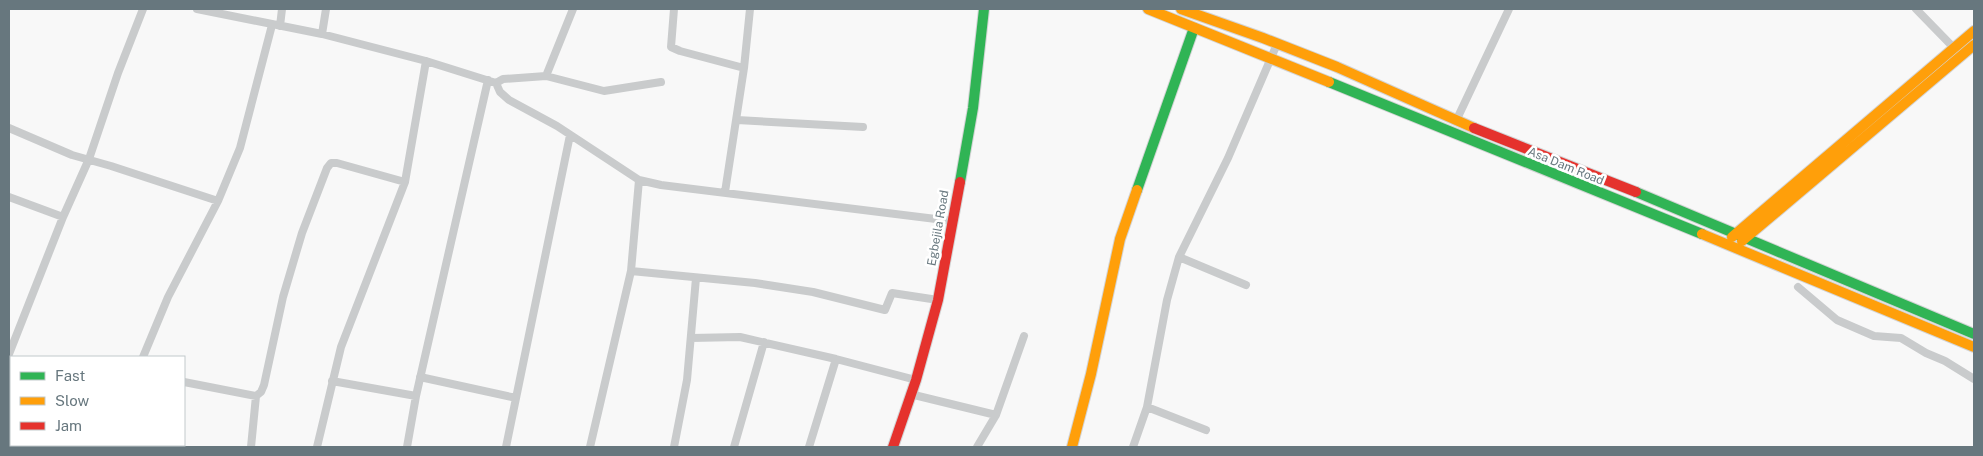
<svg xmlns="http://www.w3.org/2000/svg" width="1983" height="456" viewBox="0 0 1983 456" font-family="'Public Sans',sans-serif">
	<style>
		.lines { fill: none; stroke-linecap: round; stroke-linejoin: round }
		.fast-casing { stroke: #d3d4d5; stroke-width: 12 }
		.slow-casing { stroke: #d3d4d5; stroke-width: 12 }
		.jam-casing { stroke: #d3d4d5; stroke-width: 12 }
		.street { stroke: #c9cbcc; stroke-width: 8 }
		.fast { stroke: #30b455; stroke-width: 10 }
		.slow { stroke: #ff9f0a; stroke-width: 10 }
		.jam { stroke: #e5322d; stroke-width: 10 }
		.labels { text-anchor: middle; stroke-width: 5; stroke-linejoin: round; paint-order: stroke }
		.street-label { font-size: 12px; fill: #67777e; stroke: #fff }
	</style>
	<rect width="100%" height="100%" fill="#f8f8f8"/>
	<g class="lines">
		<defs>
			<path id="fast" d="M1329,82L1702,234
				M960,182L973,108L984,9
				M1137,190L1194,28
				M1636,192L1974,334"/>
			<path id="slow" d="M1148,9L1329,82
				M1181,9L1263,38L1337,67L1474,128
				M1702,234L1974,347
				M1732,237L1974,31
				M1742,241L1974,45
				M1072,447L1091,374L1120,239L1137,190"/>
			<path id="jam" d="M1474,128L1636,192
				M893,447L916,380L938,300L960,182"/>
		</defs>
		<!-- fast casing -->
		<use href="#fast" class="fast-casing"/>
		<!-- slow casing -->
		<use href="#slow" class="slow-casing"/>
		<!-- jam casing -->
		<use href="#jam" class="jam-casing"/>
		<!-- street -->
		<path class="street" d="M197,9L322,34L426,61L496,83L500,92L509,100L557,126L639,180L661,185L952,221
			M674,9L671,47L680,51L744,68
			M1916,9L1954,48
			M280,26L282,9
			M322,34L326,9
			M546,76L604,91L661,82
			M496,83L503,79L546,76L573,9
			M737,120L863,127
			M1456,121L1509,9
			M9,128L72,155L111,166L218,201
			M725,192L744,68L750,9
			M9,197L63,217
			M1179,257L1246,285
			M631,271L755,283L813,292L885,310L892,293L938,300
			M1798,287L1837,320L1874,336L1901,338L1926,353L1945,361L1974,379
			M691,338L740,337L836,359L916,380
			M9,354L63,217L89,159L118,73L143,9
			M143,357L168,297L218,201L240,148L272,25
			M420,377L516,398
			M332,381L416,396
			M184,382L256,396
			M910,394L996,415
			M1147,407L1206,430
			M117,447L118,445
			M251,447L256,396L261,392L264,385L283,297L302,233L327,168L331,163H337L405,182
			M317,447L341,347L405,182L426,61
			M407,447L416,396L488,80
			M506,447L570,135
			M590,447L631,271L639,180
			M674,447L687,380L696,278
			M734,447L764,342
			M809,447L836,359
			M977,447L996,415L1024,336
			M1133,447L1147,407L1167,300L1179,257L1228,158L1277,44"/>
		<!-- fast -->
		<use href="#fast" class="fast"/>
		<!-- slow -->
		<use href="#slow" class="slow"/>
		<!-- jam -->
		<use href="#jam" class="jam"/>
	</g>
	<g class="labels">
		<!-- street labels -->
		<g class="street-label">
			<text transform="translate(1566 166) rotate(22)" y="4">Asa Dam Road</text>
			<text transform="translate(938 228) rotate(-80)" y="4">Egbejila Road</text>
		</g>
	</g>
	<!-- border -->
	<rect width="1983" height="456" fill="none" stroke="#67777e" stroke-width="20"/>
	<!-- legend -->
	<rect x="10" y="356" width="175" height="90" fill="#ffffff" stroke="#c2c9cb"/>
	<rect x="20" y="372" width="25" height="8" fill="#30b455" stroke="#c2c9cb"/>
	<text x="55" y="381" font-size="15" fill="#67777e">Fast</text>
	<rect x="20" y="397" width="25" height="8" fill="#ff9f0a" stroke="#c2c9cb"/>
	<text x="55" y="406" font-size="15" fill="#67777e">Slow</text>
	<rect x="20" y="422" width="25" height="8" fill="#e5322d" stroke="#c2c9cb"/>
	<text x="55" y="431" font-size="15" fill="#67777e">Jam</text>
</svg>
